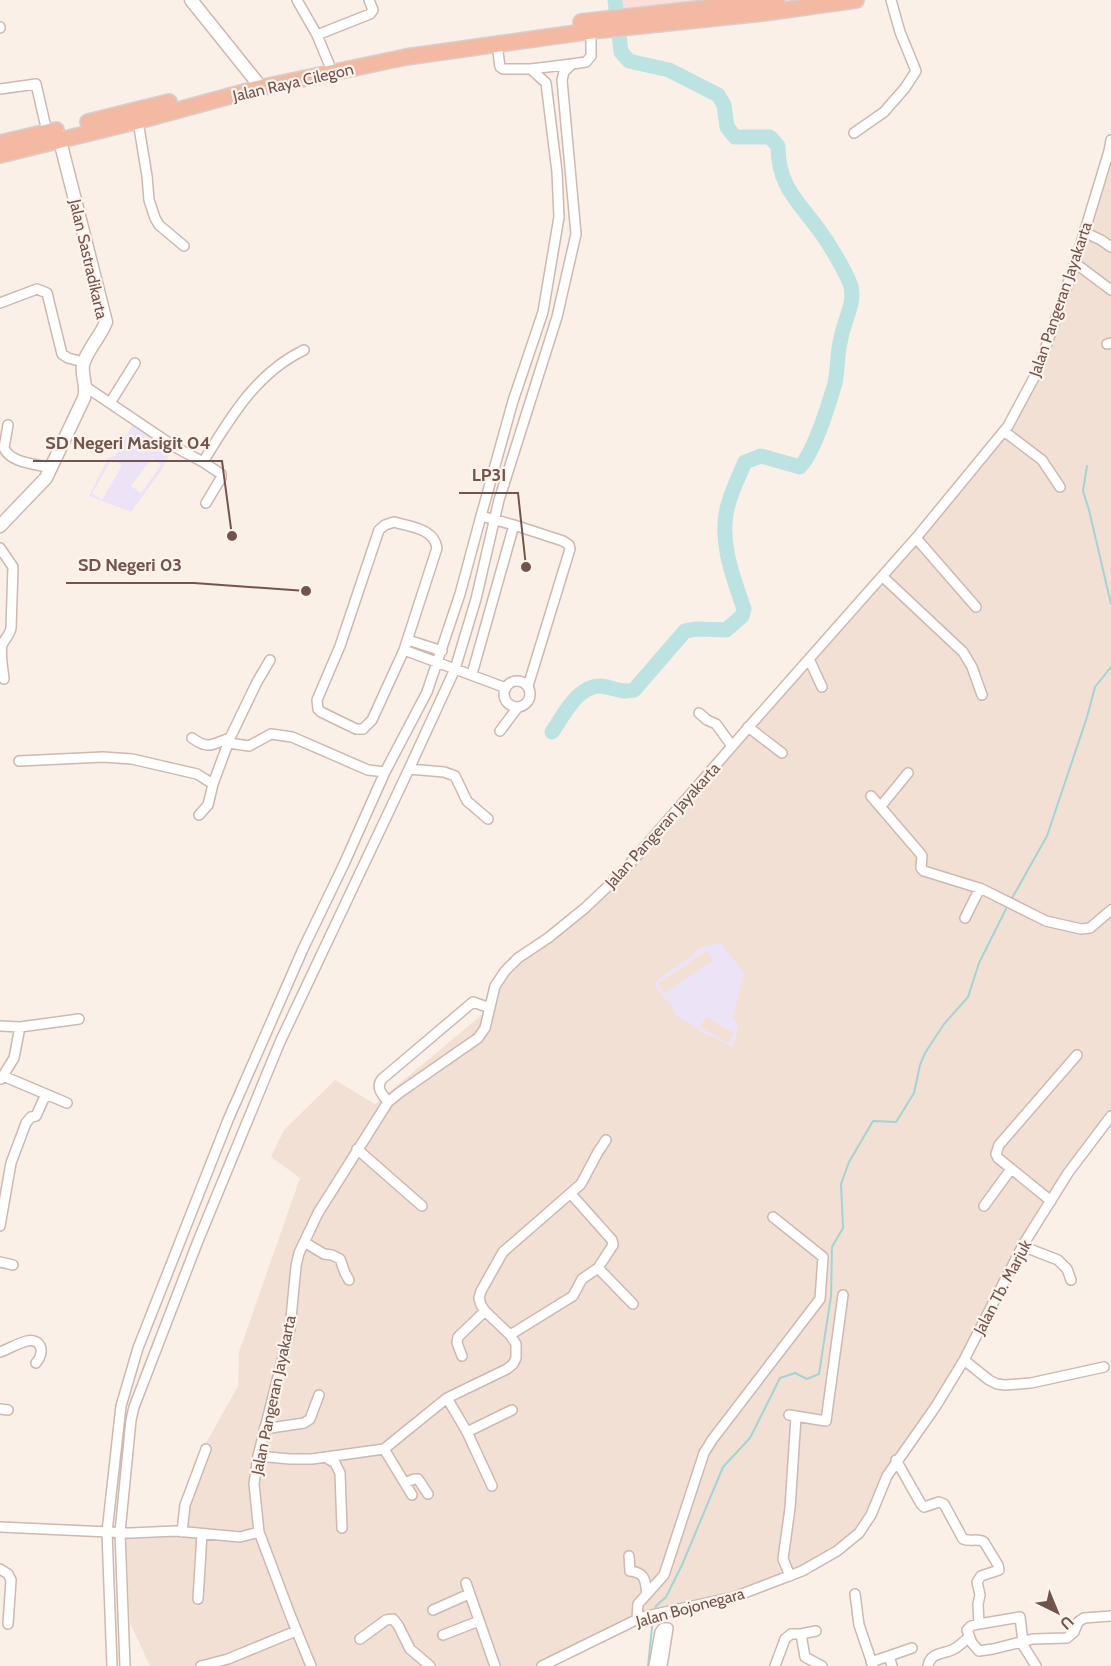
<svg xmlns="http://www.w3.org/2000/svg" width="1111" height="1666" viewBox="0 0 1111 1666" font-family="Cabin,sans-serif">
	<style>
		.residential { fill: #f2e0d5 }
		.commercial { fill: #fadfdb }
		.education { fill: #ede3f7; fill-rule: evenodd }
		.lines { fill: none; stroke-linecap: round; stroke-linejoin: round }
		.stream { stroke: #a3d4d4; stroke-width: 2 }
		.river { stroke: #bce3e2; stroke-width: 15 }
		.minor-casing { stroke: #ceb8b0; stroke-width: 12 }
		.tertiary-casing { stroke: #ceb8b0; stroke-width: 15 }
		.trunk-casing { stroke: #d8cfcd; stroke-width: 18 }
		.minor { stroke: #fff; stroke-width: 9 }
		.tertiary { stroke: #fff; stroke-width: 12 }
		.trunk { stroke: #f3b9a3; stroke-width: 15 }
		.labels { text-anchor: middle; stroke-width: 4.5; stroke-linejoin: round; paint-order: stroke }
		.street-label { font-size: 16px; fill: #73544d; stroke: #fef4ed }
		.leader { fill: none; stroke: #73544d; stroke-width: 2 }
		.callout-dot { fill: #73544d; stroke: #fef4ed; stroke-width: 2 }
		.callout-label { font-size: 18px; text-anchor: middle; font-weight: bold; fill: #73544d; stroke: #fef4ed; stroke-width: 4.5; stroke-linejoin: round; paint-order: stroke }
	</style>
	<rect width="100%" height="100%" fill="#fbf0e7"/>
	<!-- residential -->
	<path class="residential" d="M1111,140V1116L1023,1245L964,1360L896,1460L871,1515L837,1551L734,1597L642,1617L542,1666H150L130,1623L126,1536H179L182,1506L205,1445L238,1386L239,1352L300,1178L271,1157L284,1130L335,1080L375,1104L490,1008L505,971L621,874L1008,426L1037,372Z"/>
	<!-- commercial -->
	<path class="commercial" d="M613,0H723L612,13Z"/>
	<!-- education -->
	<path class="education" d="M136,418L173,446L161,471L131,512L89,496L108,458L115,456ZM152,458L161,465L141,493L131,486ZM112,459L122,465L102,500L92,493Z
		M721,943L744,973L733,1017L738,1026L733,1047L704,1033L675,1015L672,1006L664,998L654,983L704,946ZM706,951L713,960L664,993L658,984ZM706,1017L734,1033L728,1043L700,1027Z"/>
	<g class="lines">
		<!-- stream -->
		<path class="stream" d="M1087,466L1083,491L1089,510L1111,604
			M1011,900L1047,836L1087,717L1095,687L1111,667
			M655,1610L656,1606L666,1597L682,1565L723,1467L750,1438L780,1378L795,1373L807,1379L819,1374L831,1296L832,1247L843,1228L841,1184L849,1162L873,1121L896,1122L914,1093L920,1065L925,1053L944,1024L968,997L979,963L1008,905
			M648,1666L653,1618"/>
		<!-- river -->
		<path class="river" d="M552,732C564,715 578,684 602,686C615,688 620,693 634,690L685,631L697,629L726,630L742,616L744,609C733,577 718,539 728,505C732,490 739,476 745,462L761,456L800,467C814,452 829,404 835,383C838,369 837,353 841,338C844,320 858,299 849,281C843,267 828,242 819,230C797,200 778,186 778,146L770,137H735L727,127L724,105L718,95L669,70L629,61L621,52L615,0"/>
		<defs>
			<path id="minor" d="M297,0L317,35
				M0,28V27
				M329,64L317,35L370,14L373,10L369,0
				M531,69L572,64
				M0,89L36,84L47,132
				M138,121L147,176L149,200L155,218L159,225L184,246
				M854,133L884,112L905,88L916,71L900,32L891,0
				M1084,232L1101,240L1111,247
				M1075,263L1111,290
				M0,303L37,289L47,293L62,354L68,358L83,362
				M1107,344L1111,343
				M86,387L175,447L203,462L221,474V478L206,503
				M110,403L135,363
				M8,425L4,448C10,463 36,464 51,468
				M1003,432L1009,435L1042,460L1060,487
				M203,462C230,418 256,373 304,350
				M481,516L514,525L563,541L569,545L570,549L528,686
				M394,522C410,527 434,528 437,548L404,650L372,720L363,729H356L321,712L318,709L317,700L340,646L379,530L385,525Z
				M916,538L976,607
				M0,548L13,567L11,628C10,635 5,638 2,645C0,654 3,669 4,679
				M882,576L963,652L972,667L982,695
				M408,640L442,651
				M404,650L506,688
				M809,659L822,687
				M472,674L514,525
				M504 694a13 13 0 1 1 26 0a13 13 0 1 1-26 0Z
				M699,713L707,720L716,724L732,746
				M748,727L782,753
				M500,731L518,707
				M192,738C210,751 213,743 230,738
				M229,743L249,746L271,734L292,737L368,770L385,772
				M19,761L103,757L132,759L197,774L213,784
				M409,769L444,772L455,776L467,801L488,819
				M871,796L919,852L922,856L921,868L924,871L982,889L1046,921L1081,929L1090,928L1111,910
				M881,806L908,773
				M199,815L208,805L213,784L230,738L257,682L270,660
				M965,918L980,888
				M0,1026L20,1027L79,1019
				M3,1076L67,1103
				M1,1079L14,1058L20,1027
				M388,1102C383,1095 375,1088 382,1079L473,1002L490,1008
				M357,1149L422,1206
				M1051,1201L998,1158L996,1154L999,1145L1077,1055
				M984,1206L1011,1169
				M0,1226L11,1163L26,1123L31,1117L36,1116L46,1094
				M304,1242L324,1254L332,1255L340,1259L345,1273L349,1280
				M1022,1246L1058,1260L1067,1269L1071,1280
				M0,1262L13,1265
				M598,1268L633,1304
				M510,1335L573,1296L582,1279L598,1268L613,1245L612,1240L571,1194
				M0,1352C9,1349 18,1343 27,1341C42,1338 45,1353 36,1363
				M462,1356L457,1343L458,1337L485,1311
				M964,1360L989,1380L997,1384L1005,1385L1031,1383L1104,1367
				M447,1398L467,1432L492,1486
				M0,1409L8,1410
				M789,1415L826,1421L843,1295
				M264,1429L304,1423L310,1419L319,1395
				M467,1432L512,1410
				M384,1449L412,1495
				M258,1456L290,1459H312L384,1449L447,1398L507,1369L513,1364L516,1358V1344L510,1335L485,1311L481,1305L479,1298L481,1291L503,1252L581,1184L598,1152L606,1140
				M325,1457L335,1463L340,1473L342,1528
				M896,1460L921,1504L924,1507L939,1502L944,1504L963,1539C970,1542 978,1538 984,1542L998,1565L999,1570L981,1576L977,1582L980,1595L978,1604L979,1624L971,1626L967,1630L972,1643L979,1651L993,1649L1033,1639L1067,1638L1074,1632L1078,1622L1084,1618L1111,1616
				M405,1483L414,1479H418L428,1494
				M0,1527L130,1533L176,1531L240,1537L259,1532
				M182,1532L185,1505L206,1449
				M629,1556L630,1571C646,1573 645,1580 647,1594
				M0,1569L8,1574L11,1580L8,1624
				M790,1576L783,1559L790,1508L796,1417
				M466,1583L495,1666
				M855,1594L859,1625L873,1666
				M198,1599L202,1534
				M433,1610L469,1594
				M637,1619L638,1604L664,1575L704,1453L712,1440L820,1299L823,1257L773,1217
				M979,1624L1020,1617L1023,1642
				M801,1634L816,1631
				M443,1635L479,1621
				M360,1639L386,1620L393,1619L398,1625L410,1649L430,1666
				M1021,1642L1036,1666
				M889,1656L912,1648
				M871,1662L889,1656L892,1666
				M112,1666L107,1532L121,1406L138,1348L228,1120L303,949L344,864L385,772L427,692L460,594L481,516L513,401L543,312L559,217L557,172L546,83L531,69H503L500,67L497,44
				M125,1666L120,1532L131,1420L134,1407L198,1241L280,1042L409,769L455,669L476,599L499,500L557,317L576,234L562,80L564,72L572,64L586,62L591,56V31
				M201,1666L228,1659L296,1631
				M311,1666L291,1617L259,1532L254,1484L258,1456L290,1329L296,1266L299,1253L318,1213L388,1102L399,1093L478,1038L485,1028L495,986L505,971L518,958L548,938L585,908L621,874L754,721L916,538L1008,426L1037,372L1075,263L1109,151L1111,140
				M542,1666L642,1617L734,1597L802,1571L837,1551L859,1533L871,1515L887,1476L936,1406L964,1360L1023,1245L1068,1173L1111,1116
				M654,1666L660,1632L663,1628H668L662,1666
				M775,1666L785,1639L791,1634H801L805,1657L822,1666
				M928,1666C930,1653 942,1654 952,1650C959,1647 964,1641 969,1637"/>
			<path id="tertiary" d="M191,0L256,81L259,88
				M0,526L46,478L84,398C88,385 81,377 83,365C86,351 101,336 106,322L58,133"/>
			<path id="trunk" d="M581,22L777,0
				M88,122L169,102
				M0,143L56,130
				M0,155L138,121L259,88L406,57L591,31L763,13L856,0"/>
		</defs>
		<!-- minor casing -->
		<use href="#minor" class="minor-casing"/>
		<!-- tertiary casing -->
		<use href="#tertiary" class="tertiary-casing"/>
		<!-- trunk casing -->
		<use href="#trunk" class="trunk-casing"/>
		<!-- minor -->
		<use href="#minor" class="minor"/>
		<!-- tertiary -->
		<use href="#tertiary" class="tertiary"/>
		<!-- trunk -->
		<use href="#trunk" class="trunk"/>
	</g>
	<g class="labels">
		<!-- street labels -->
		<g class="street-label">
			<text transform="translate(293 82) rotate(-13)" y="6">Jalan Raya Cilegon</text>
			<text transform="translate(89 259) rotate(77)" y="6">Jalan Sastradikarta</text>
			<text transform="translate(1060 299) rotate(-71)" y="6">Jalan Pangeran Jayakarta</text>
			<text transform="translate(662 825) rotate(-48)" y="6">Jalan Pangeran Jayakarta</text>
			<text transform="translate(1002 1287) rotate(-62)" y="6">Jalan Tb. Marjuk</text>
			<text transform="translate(273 1395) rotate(-78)" y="6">Jalan Pangeran Jayakarta</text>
			<text transform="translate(690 1607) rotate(-15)" y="6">Jalan Bojonegara</text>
		</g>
	</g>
	<!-- callouts -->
	<path class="leader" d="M232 536L222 461H33M526 567L518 493H459M306 591L194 583H66"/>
	<g class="callout-dot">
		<circle cx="232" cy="536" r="6"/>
		<circle cx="526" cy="567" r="6"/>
		<circle cx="306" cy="591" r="6"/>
	</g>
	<g class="callout-label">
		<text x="128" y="449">SD Negeri Masigit 04</text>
		<text x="489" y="481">LP3I</text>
		<text x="130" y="571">SD Negeri 03</text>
	</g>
	<!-- north arrow -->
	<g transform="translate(1057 1612) rotate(137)" stroke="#fef4ed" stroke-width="4.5" paint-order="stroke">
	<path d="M0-4.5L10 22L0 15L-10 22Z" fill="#73544d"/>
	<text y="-9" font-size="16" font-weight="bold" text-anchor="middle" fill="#73544d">U</text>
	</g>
</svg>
